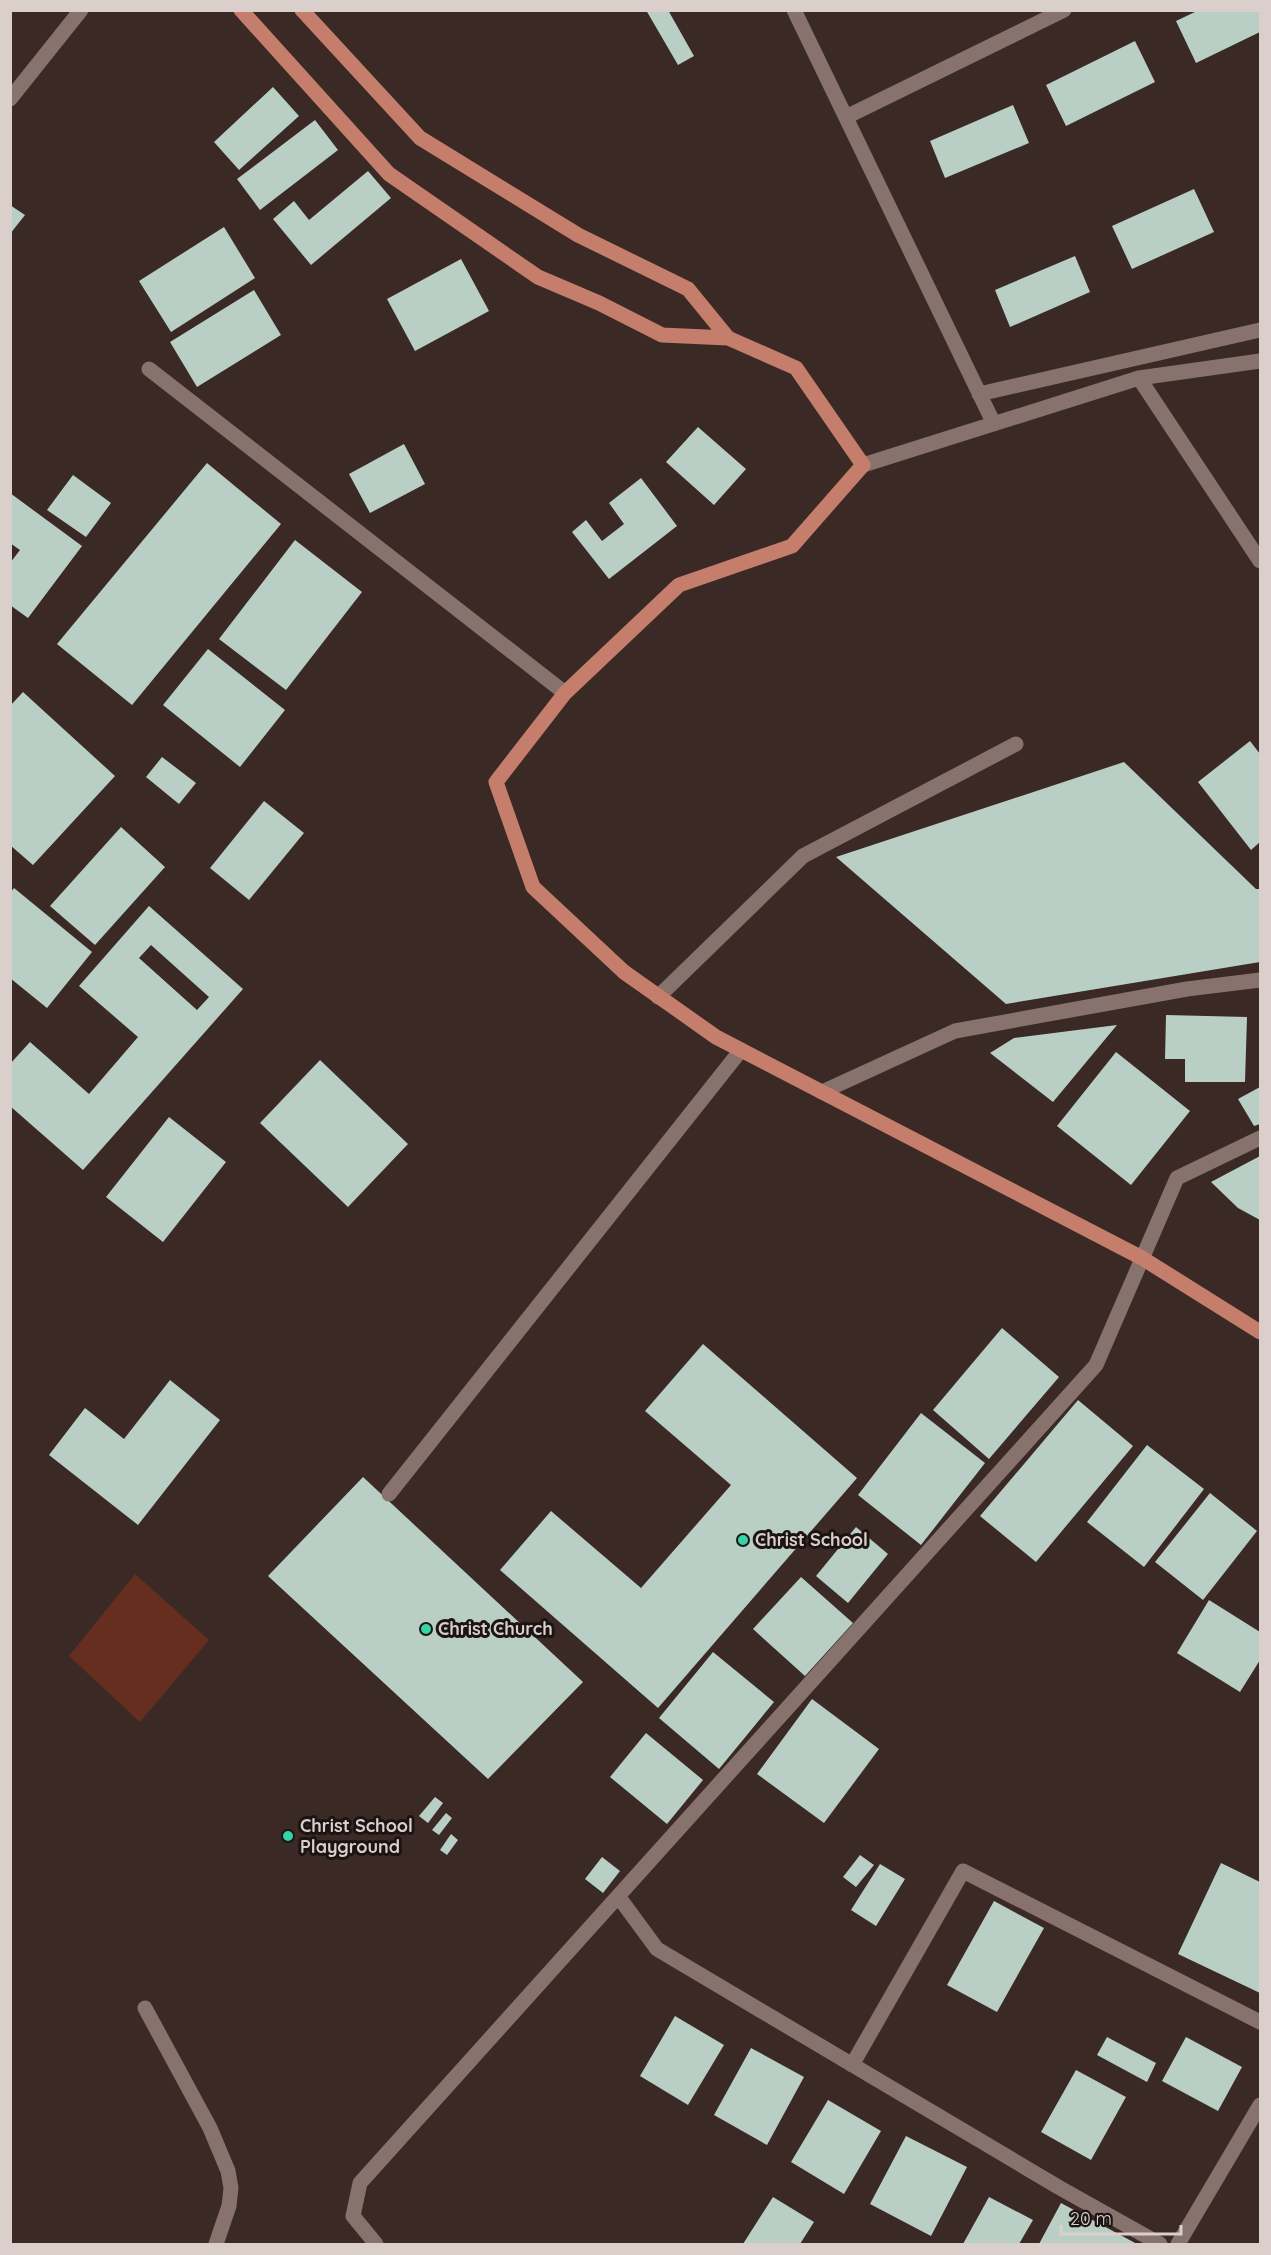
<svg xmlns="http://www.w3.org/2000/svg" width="1271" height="2255" viewBox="0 0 1271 2255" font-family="Quicksand,sans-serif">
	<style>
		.green { fill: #662e1f }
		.building { fill: #b9cfc6; fill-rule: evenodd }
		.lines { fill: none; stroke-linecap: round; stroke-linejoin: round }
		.minor { stroke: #87726d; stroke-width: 15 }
		.major { stroke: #c47e6b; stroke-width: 15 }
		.poi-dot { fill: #34d4a7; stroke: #1b1412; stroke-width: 2 }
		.labels { text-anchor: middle; stroke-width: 6; stroke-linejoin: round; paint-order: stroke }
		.poi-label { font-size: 18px; font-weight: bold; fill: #dbcfcc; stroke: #1b1412; text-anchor: start }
	</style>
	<rect width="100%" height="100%" fill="#3a2924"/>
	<!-- green -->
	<path class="green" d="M135,1574L209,1640L140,1722L69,1656Z"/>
	<!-- building -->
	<path class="building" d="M646,10H668L694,56L678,65Z
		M1199,10H1260V32L1196,63L1176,21Z
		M1135,41L1155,82L1066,126L1046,85Z
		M273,87L299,116L239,170L214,142Z
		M1013,105L1029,143L945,178L930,141Z
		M315,120L338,150L260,210L237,179Z
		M368,171L391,198L311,265L273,219L294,201L309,220Z
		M1194,189L1214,232L1132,269L1112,226Z
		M10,205L25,215L10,234Z
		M224,227L255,278L171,332L139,281Z
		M1075,256L1090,292L1010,327L995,290Z
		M461,259L489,311L415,351L387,299Z
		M254,290L281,335L197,387L170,342Z
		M698,427L746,469L714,505L666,462Z
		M404,444L425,484L370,513L349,474Z
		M207,463L281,524L132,705L57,644Z
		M73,475L111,503L86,537L47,510Z
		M641,478L677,526L609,579L572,532L586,520L602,541L624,524L609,503Z
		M10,493L82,546L28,618L10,605V563L20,550L10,543Z
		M295,540L362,592L286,690L219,639Z
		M208,649L285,710L240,767L163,705Z
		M23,692L115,776L33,865L10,845V706Z
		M1250,741L1260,754V842L1251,850L1198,782Z
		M162,757L196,783L179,804L146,777Z
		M1124,762L1256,889H1260V962L1006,1004L836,857Z
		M264,801L304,833L249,900L210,868Z
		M121,827L165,867L95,945L50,906Z
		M14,888L92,952L47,1008L10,978V893Z
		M149,906L243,989L83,1170L10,1106V1064L30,1042L89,1094L138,1037L79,986ZM151,945L209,997L197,1010L139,958Z
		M1166,1015L1247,1017L1245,1082H1185V1059H1165Z
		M1117,1025L1053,1102L990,1053L1014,1038Z
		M1116,1052L1190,1111L1131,1185L1057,1126Z
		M320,1060L408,1144L348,1207L260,1123Z
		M1260,1087V1124L1254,1126L1238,1099Z
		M169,1117L226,1162L163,1242L106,1197Z
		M1260,1156V1220L1238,1208L1211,1182Z
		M1002,1328L1059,1377L989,1459L933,1410Z
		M703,1344L857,1478L658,1708L500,1570L551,1511L641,1588L731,1485L645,1411Z
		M170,1380L220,1420L138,1525L49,1455L85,1408L124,1439Z
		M1078,1400L1133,1446L1036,1562L980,1516Z
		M921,1413L985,1463L921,1545L858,1495Z
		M1147,1445L1204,1489L1144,1567L1087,1522Z
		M363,1477L583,1682L488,1779L268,1576Z
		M1210,1493L1257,1531L1203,1600L1155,1562Z
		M856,1527L888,1554L848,1603L816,1576Z
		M801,1577L853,1623L805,1676L753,1629Z
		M1209,1600L1260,1632V1660L1240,1692L1177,1653Z
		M713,1652L774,1702L719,1769L659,1718Z
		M812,1699L879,1749L824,1823L757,1774Z
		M646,1733L703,1780L667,1824L610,1777Z
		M435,1797L443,1803L428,1823L419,1816Z
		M446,1813L452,1818L439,1835L432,1830Z
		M451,1834L458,1840L447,1855L440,1850Z
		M860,1855L874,1865L856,1887L843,1877Z
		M602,1857L620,1871L603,1893L585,1879Z
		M1221,1863L1260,1882V1993L1178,1954Z
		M880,1864L905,1879L876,1926L851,1910Z
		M994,1901L1044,1928L997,2012L947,1985Z
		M675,2016L724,2045L688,2105L640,2076Z
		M1107,2037L1156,2063L1147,2082L1097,2055Z
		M1186,2037L1242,2067L1218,2111L1162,2081Z
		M751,2048L804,2077L767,2145L714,2115Z
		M1076,2070L1126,2097L1091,2160L1041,2132Z
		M828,2100L881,2131L844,2194L791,2162Z
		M906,2136L967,2167L931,2236L870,2204Z
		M773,2197L814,2222L800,2244H743Z
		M989,2197L1033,2220L1019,2244H963Z
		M1061,2203L1137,2244H1039Z"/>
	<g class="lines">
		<!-- minor -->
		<path class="minor" d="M794,10L994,424
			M10,99L81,10
			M846,117L1064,10
			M149,369L565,693
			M1139,378L1260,561
			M979,394L1260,330
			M863,465L1139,378L1260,361
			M658,997L803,856L1016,744
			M822,1092L955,1031L1187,989L1260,980
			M389,1494L741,1050
			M618,1896L657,1949L1060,2188L1160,2244
			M145,2008L210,2128L228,2171L231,2188L229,2206L216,2244
			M852,2065L963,1871L1260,2022
			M376,2244L353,2216L360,2183L1096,1365L1177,1178L1260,1138
			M1178,2244L1260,2105"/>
		<!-- major -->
		<path class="major" d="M241,10L389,174L538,277L599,303L662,335L728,338L796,368L863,465L792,546L679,585L565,693L496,782L533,887L624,972L716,1037L1142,1258L1260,1332
			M302,10L420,138L578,235L688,289L728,338"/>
	</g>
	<!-- markers -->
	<g class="poi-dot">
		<circle cx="743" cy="1540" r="6"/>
		<circle cx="426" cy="1629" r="6"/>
		<circle cx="288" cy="1836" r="6"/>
	</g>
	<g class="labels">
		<!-- poi labels -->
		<g class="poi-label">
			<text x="755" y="1546">Christ School</text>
			<text x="438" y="1635">Christ Church</text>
			<text x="300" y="1832">Christ School<tspan x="300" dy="21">Playground</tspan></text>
		</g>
	</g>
	<!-- border -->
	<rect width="1271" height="2255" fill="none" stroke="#dbcfcc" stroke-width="24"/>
	<!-- scale -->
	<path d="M1061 2225v9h120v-9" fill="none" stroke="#dbcfcc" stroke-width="3"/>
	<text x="1070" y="2225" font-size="18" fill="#dbcfcc" stroke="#1b1412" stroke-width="4.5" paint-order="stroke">20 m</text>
</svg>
